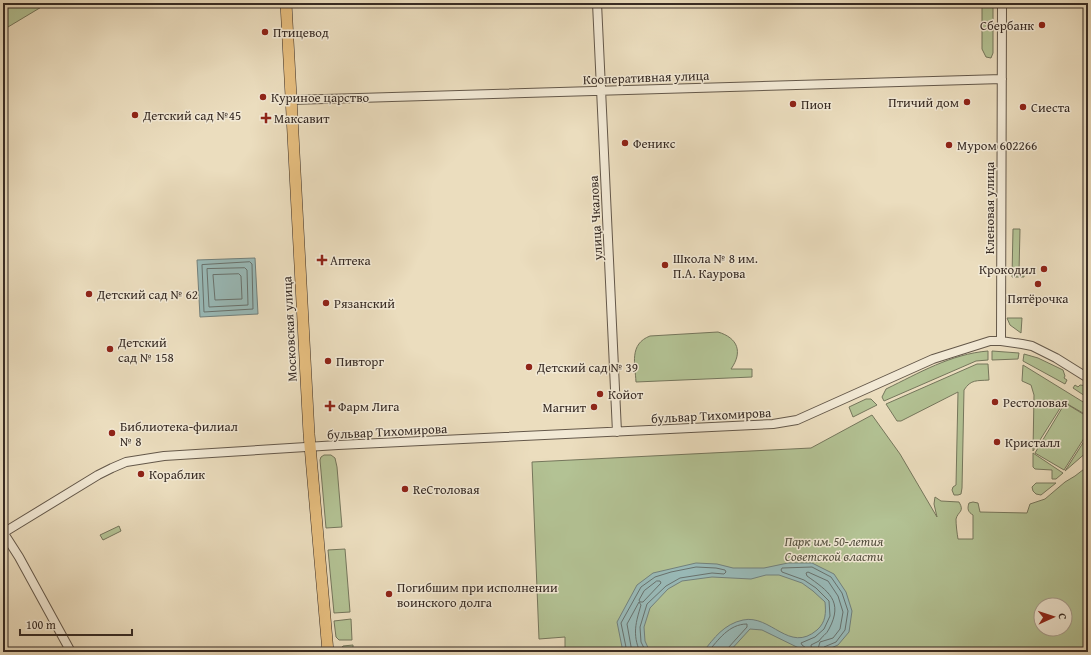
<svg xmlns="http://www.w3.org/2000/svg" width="1091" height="655" viewBox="0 0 1091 655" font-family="'Gentium Book Plus',serif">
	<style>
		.green { fill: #b3c294; stroke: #75765c; fill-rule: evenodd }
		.water { fill: #99bab8; stroke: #72817d }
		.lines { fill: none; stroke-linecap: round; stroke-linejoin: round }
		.shore { stroke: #68726e; stroke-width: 1 }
		.minor-casing { stroke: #64584a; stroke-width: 10 }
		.major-casing { stroke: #372b24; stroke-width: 12 }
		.minor { stroke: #f2e9d5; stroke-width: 8 }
		.major { stroke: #e6be7f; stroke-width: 11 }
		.poi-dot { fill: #8f2418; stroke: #f2e9d5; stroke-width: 1.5 }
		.labels { text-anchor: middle; stroke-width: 3; stroke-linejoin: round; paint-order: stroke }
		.poi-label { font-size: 13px; fill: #372b24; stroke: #f2e9d5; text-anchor: start }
		.street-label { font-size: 13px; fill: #372b24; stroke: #f2e9d5 }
		.park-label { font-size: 13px; font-style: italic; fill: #565140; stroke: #f2e9d5 }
	</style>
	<rect width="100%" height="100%" fill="#ebddbe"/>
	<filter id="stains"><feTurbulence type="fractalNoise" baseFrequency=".005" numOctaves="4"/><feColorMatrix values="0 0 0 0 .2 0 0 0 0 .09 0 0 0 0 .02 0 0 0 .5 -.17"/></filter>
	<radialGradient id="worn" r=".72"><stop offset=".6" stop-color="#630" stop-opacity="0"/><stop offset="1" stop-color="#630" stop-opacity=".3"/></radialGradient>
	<!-- green -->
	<path class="green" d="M3,3H48L3,30Z
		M982,3H993V53L991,58L986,57L982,49Z
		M1013,229H1020L1019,272H1024V277H1012Z
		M1007,318H1022L1021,333L1010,325Z
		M718,332C738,338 743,352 731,369H752V377L636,382C635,364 629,344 650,336Z
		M988,351V360L976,361L884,401L882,397L886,389C919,373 951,354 988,351Z
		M992,351L1019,353L1018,359L992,360Z
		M1024,354L1038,358L1063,370L1065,376L1064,378L1067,380L1065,384L1023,361Z
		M977,364H988L989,380C977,381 971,379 964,390L962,488L961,494L958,495H954L952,490L953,487L956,485L958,392L901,421H897L886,404Z
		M1023,365L1088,405V416L1064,402L1033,451L1034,395L1031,385L1022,381Z
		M1075,385L1078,387L1080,385L1088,386V398L1073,388Z
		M866,399H871L877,405L853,417L849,407Z
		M1065,403L1088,417V432L1064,470L1035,453Z
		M872,415L900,454L937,517L934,504L935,497L941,501L959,502C965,512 958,511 956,519C956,525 957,533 958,539H973V515C968,512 967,509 969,503L973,502L978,503L980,512L1027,513L1030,504L1045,499L1065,482L1075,476L1088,466V522L1086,523L1088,527V652H565V637L539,639L532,462L811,448ZM1041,605H1065V629H1041Z
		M1088,435V451L1065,471Z
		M1033,453L1063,473L1056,479H1052V470L1035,469L1033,467Z
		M324,455H331L335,458L337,467L342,527L326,528L320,460L321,457Z
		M1036,483H1056L1041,495L1036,494L1033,491L1032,487Z
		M119,526L121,531L103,540L100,535Z
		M345,549L350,612L334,613L328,550Z
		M351,619L352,640H339L336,637L334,621Z
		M353,645V652H338L343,646Z"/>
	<!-- water -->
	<path class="water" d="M255,258L258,314L200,317L197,260Z
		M696,563L717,564L733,568H764L788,563H812L834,574L846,592L852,611L849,632L838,645L824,651L807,652L762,630L750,629L729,652H703C714,638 724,624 743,620C771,614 789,654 817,630C826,622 826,613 825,602L813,591L802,583L779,575H766L751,579L712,577L682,581L668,589L650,608L644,627L645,641L650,652H623L617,622L637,585L653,573Z"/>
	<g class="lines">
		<!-- shore -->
		<path class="shore" d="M250,262L252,264L253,309L204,312L202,265Z
			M245,268L247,270L248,305L209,307L207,269Z
			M239,274L241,276L242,299L215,300L213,275Z
			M657,581H660L661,583L643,602H640L639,600L644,591Z
			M627,652L621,623L641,587L655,577L671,572L696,567L716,568L725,570L726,572L724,574L712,573L680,578L666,586L647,604L640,627L641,642L646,652
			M632,652L627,624L639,602L641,605C636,622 632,634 640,652
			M708,652C718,640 729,624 747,624V627L728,648L727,652
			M807,652L806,648L802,645L801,643L815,637L824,629L830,616L829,601L816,588L804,580L782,572L781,570L782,568L812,567L831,577L842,593L848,611L845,630L836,642L824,647L822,652
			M812,652L811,645L819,641C821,637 827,634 829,629C844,601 828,591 807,576L806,573L808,572L828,581L838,596L843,612L840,629L833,638L820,642L817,652"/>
		<defs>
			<path id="minor" d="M597,3L617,432
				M291,100L1002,79
				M1001,341L1002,3
				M3,532L19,557L71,652
				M3,533L98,475L112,468L126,462L164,456L338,445L773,424L797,420L933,359L990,341H1001L1022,344L1032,346L1056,358L1088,378"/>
			<path id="major" d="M286,3L309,434L328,652"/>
		</defs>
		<!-- minor casing -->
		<use href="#minor" class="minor-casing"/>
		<!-- major casing -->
		<use href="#major" class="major-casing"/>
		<!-- minor -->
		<use href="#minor" class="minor"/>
		<!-- major -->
		<use href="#major" class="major"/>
	</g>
	<!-- markers -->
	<g class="poi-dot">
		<circle cx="1042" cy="25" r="4"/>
		<circle cx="265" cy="32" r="4"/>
		<circle cx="263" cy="97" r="4"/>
		<circle cx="967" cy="102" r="4"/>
		<circle cx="793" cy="104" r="4"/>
		<circle cx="1023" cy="107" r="4"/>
		<circle cx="135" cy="115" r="4"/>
		<path d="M264 112h4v4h4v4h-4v4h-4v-4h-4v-4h4z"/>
		<circle cx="625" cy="143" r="4"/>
		<circle cx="949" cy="145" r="4"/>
		<path d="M320 254h4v4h4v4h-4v4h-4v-4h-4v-4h4z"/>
		<circle cx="665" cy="265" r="4"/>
		<circle cx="1044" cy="269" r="4"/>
		<circle cx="1038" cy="284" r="4"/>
		<circle cx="89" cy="294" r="4"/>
		<circle cx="326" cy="303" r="4"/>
		<circle cx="110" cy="349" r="4"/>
		<circle cx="328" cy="361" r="4"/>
		<circle cx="529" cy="367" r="4"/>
		<circle cx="600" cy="394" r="4"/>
		<circle cx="995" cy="402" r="4"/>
		<path d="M328 400h4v4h4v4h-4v4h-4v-4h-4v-4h4z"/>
		<circle cx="594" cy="407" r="4"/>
		<circle cx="112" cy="433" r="4"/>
		<circle cx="997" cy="442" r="4"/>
		<circle cx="141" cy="474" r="4"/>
		<circle cx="405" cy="489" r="4"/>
		<circle cx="389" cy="594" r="4"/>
	</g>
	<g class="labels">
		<!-- poi labels -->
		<g class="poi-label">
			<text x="1034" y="30" text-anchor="end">Сбербанк</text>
			<text x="273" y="37">Птицевод</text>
			<text x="271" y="102">Куриное царство</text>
			<text x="959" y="107" text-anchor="end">Птичий дом</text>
			<text x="801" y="109">Пион</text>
			<text x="1031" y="112">Сиеста</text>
			<text x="143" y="120">Детский сад №45</text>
			<text x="274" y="123">Максавит</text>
			<text x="633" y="148">Феникс</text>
			<text x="957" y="150">Муром 602266</text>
			<text x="673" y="263">Школа № 8 им.<tspan x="673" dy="15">П.А. Каурова</tspan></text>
			<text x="330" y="265">Аптека</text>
			<text x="1036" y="274" text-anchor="end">Крокодил</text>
			<text x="97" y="299">Детский сад № 62</text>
			<text x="1038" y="303" text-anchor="middle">Пятёрочка</text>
			<text x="334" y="308">Рязанский</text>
			<text x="118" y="347">Детский<tspan x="118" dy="15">сад № 158</tspan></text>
			<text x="336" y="366">Пивторг</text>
			<text x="537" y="372">Детский сад № 39</text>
			<text x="608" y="399">Койот</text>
			<text x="1003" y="407">Рестоловая</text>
			<text x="338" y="411">Фарм Лига</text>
			<text x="586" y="412" text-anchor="end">Магнит</text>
			<text x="120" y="431">Библиотека-филиал<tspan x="120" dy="15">№ 8</tspan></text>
			<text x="1005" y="447">Кристалл</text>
			<text x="149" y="479">Кораблик</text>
			<text x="413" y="494">ReСтоловая</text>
			<text x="397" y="592">Погибшим при исполнении<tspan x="397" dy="15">воинского долга</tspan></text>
		</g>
		<!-- street labels -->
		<g class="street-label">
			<text transform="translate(646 77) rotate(-2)" y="5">Кооперативная улица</text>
			<text transform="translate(989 208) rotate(-90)" y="5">Кленовая улица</text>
			<text transform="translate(595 218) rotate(-93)" y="5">улица Чкалова</text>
			<text transform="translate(289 329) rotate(-93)" y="5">Московская улица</text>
			<text transform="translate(711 415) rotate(-3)" y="5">бульвар Тихомирова</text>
			<text transform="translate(387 431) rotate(-3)" y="5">бульвар Тихомирова</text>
		</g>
		<!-- park labels -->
		<g class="park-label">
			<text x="834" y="546">Парк им. 50-летия<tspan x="834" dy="15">Советской власти</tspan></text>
		</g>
	</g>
	<!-- margin -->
	<rect width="1091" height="655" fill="none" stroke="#ebddbe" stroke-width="16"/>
	<rect x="4" y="4" width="1083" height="647" fill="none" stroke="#372b24" stroke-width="2"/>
	<rect x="8" y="8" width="1075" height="639" fill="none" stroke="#372b24"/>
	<!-- north arrow -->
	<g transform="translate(1053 617) rotate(87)"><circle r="19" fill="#f2e9d5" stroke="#a79d8e"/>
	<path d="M0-3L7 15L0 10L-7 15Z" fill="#8f2418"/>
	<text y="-6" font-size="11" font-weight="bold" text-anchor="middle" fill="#372b24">С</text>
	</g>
	<!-- scale -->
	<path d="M20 629v6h112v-6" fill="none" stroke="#372b24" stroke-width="2"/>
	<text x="26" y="629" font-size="12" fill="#372b24" stroke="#f2e9d5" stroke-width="3" paint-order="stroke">100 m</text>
	<rect width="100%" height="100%" filter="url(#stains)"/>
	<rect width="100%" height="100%" fill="url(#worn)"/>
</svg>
